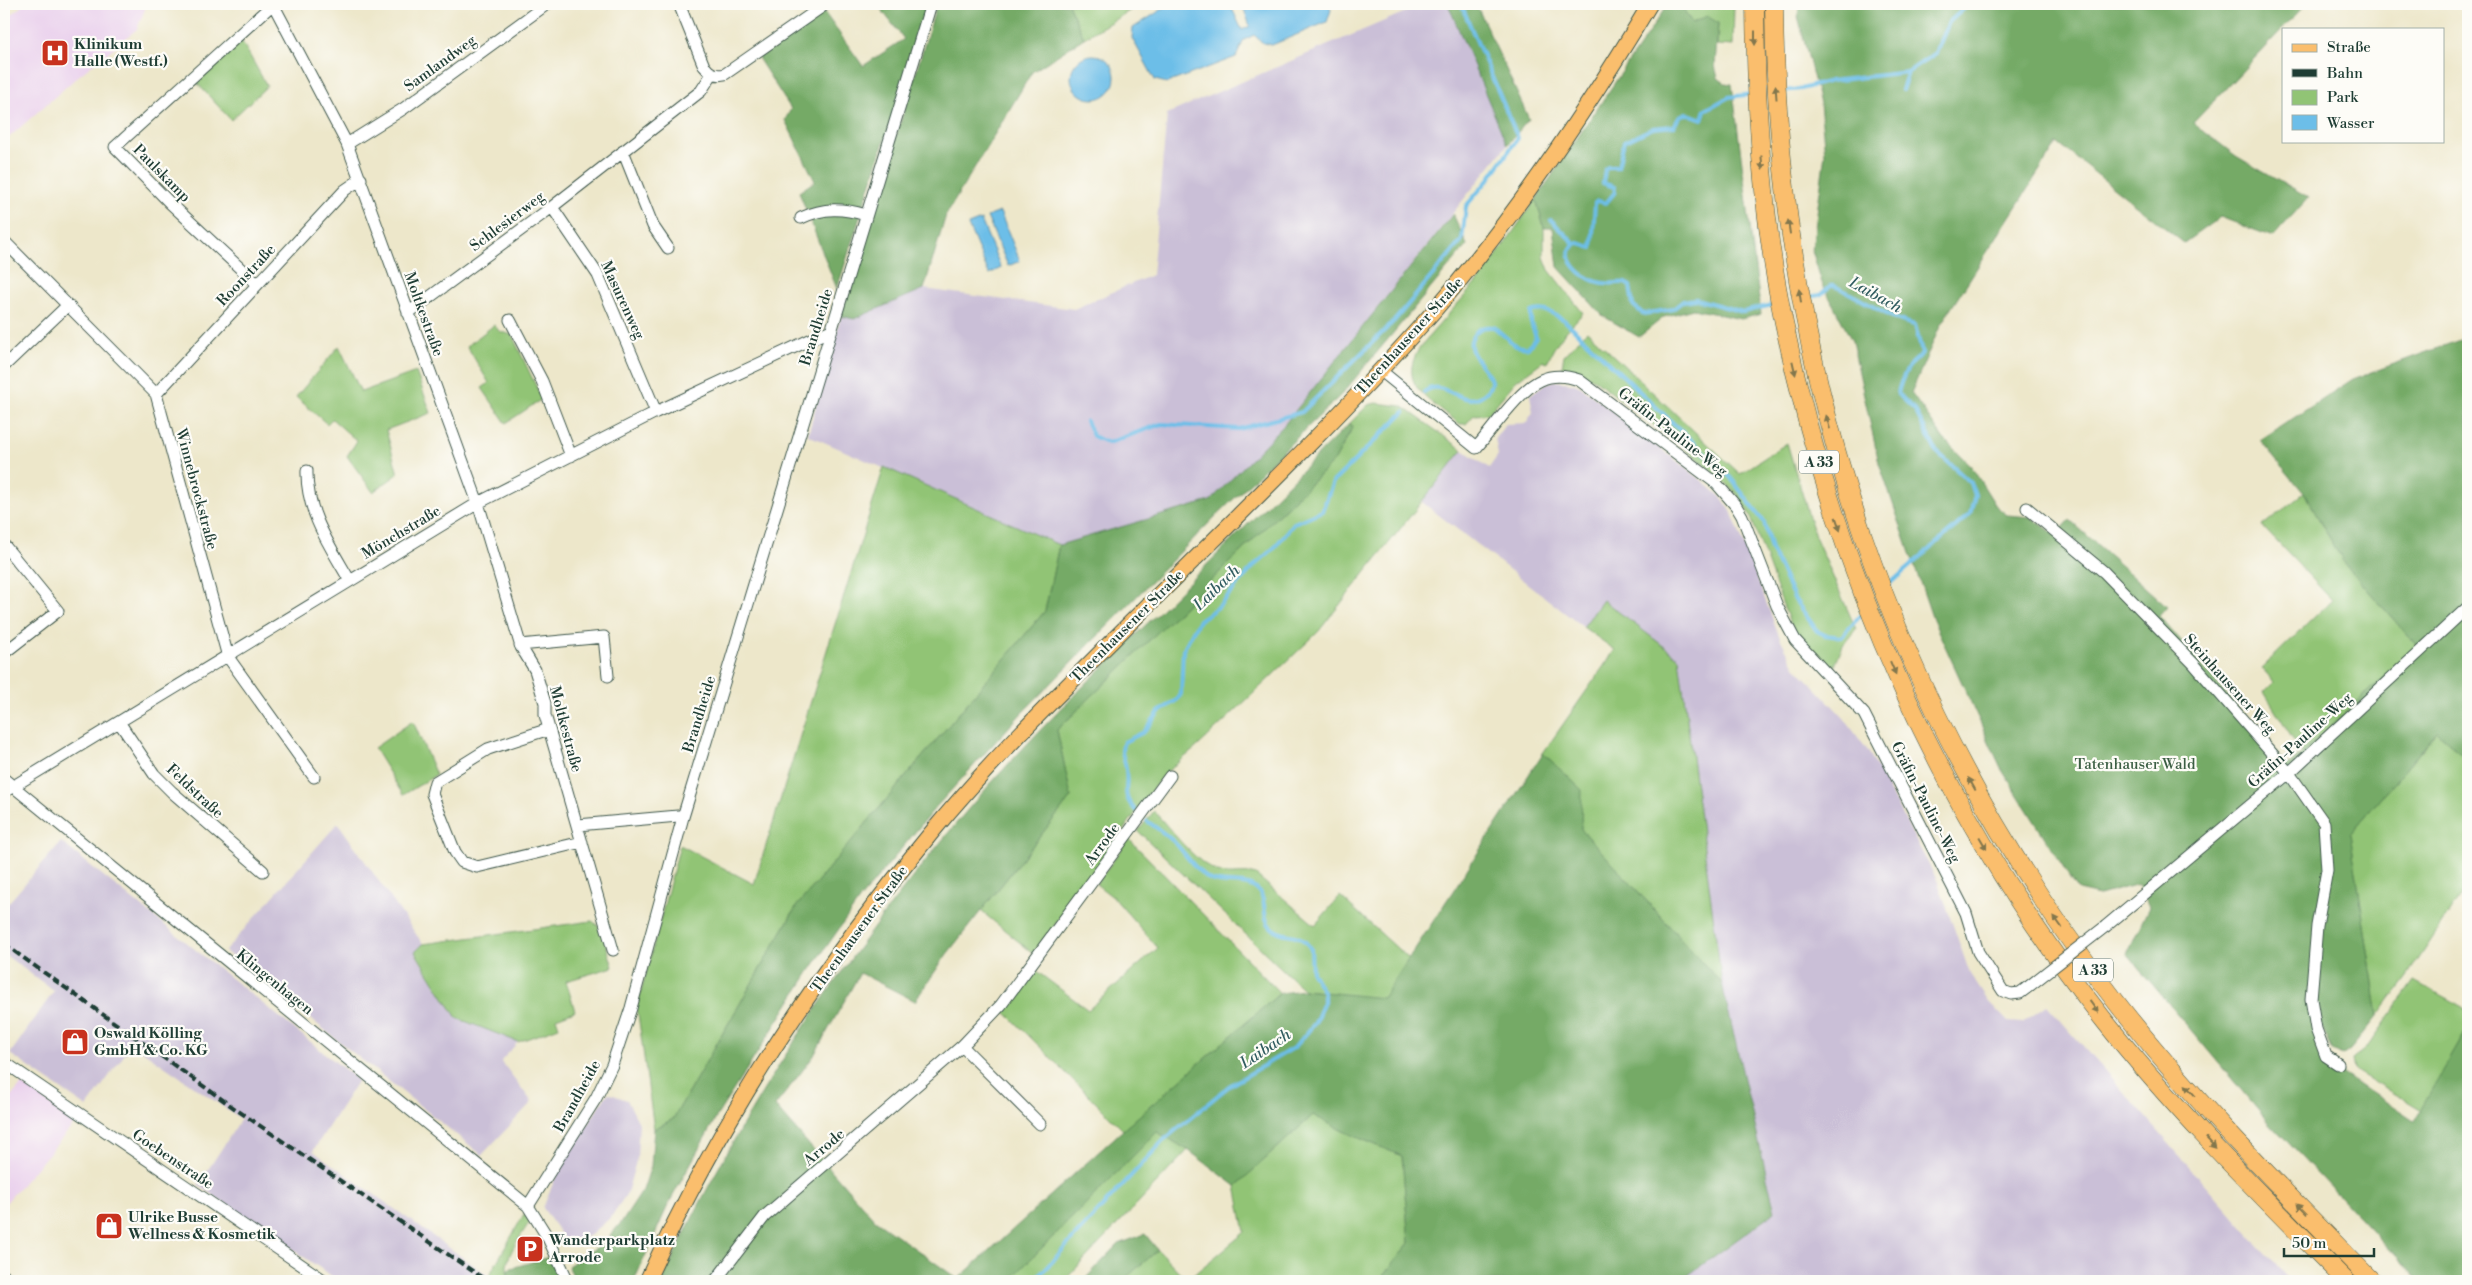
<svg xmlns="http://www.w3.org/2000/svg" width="2472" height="1285" viewBox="0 0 2472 1285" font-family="'Libre Bodoni',serif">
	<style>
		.built { fill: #ead1ed }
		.industrial { fill: #cabfd7 }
		.green { fill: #91c475; stroke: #588054 }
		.forest { fill: #74aa66; stroke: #4a744d }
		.water { fill: #6cbee8; stroke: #467e8e }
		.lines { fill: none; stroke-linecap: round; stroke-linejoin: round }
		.stream { stroke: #6cbee8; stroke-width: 4 }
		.minor-casing { stroke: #3e564a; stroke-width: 13 }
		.major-casing { stroke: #3e564a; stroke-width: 17 }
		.highway-casing { stroke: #3e564a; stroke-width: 19 }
		.minor { stroke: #fff; stroke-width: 11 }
		.major { stroke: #fabe6d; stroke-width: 15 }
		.highway { stroke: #fabe6d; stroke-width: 18 }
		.rail { stroke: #1f3d34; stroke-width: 4; stroke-dasharray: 8 4; stroke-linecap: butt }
		.minor-bridge-casing { stroke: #3e564a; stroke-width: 13; stroke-linecap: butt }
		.minor-bridge { stroke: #fff; stroke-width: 11 }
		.oneway { fill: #82774e }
		.labels { text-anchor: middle; stroke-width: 4.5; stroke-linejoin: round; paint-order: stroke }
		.shield { fill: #fdfcf7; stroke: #62766e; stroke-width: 1 }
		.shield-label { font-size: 14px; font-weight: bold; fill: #1f3d34 }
		.poi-label { font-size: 15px; font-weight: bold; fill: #1f3d34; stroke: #fdfcf7; text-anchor: start }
		.street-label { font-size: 15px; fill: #1f3d34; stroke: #fdfcf7 }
		.park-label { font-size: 15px; fill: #3c5f44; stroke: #fdfcf7 }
		.water-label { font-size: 16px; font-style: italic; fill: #325d61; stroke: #fdfcf7 }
	</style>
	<rect width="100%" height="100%" fill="#fdfcf7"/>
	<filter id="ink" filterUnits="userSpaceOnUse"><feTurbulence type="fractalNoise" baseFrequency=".02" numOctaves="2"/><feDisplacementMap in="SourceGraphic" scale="10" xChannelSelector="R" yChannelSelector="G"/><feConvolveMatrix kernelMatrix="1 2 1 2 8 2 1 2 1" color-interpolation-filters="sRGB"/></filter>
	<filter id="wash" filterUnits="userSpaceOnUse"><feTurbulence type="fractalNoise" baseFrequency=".0096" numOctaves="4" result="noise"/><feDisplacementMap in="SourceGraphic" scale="20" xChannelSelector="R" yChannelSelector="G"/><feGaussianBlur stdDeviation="1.12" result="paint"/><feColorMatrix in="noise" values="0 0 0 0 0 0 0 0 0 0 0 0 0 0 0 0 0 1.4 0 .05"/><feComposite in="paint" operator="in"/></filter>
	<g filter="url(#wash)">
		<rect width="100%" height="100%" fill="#ede7ca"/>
		<!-- built -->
		<path class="built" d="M24,4H147L137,29L76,78L6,140L4,138V21Z
			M22,1084L76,1122L4,1205V1105Z"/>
		<!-- industrial -->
		<path class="industrial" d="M1424,4H1448L1507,145L1284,425L1210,501L1059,545L808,435L841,316L854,319L924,289L1074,309L1152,275L1167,114Z
			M1554,381L1572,383L1581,387L1705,483L1722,498L1731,511L1780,638L1795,666L1844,718L1868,751L1938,882L1970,974L1988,1001L2008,1022L2022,1023L2047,1005L2290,1281H1680L1775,1212L1722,984L1603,600L1583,627L1422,502L1463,450L1489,468L1498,455L1495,438L1506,424L1526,423L1533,412L1530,395L1545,384Z
			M338,823L423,944L415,953L457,1018L518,1042L501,1061L532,1102L482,1155L225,951Z
			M61,842L358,1080L313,1151L493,1279L491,1281H339L198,1185L241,1119L132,1044L87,1107L10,1054L54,991L4,954V908Z
			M608,1093L627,1100L639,1123L637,1158L627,1193L611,1217L592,1234L568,1245L543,1208L559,1169Z"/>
		<!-- green -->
		<path class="green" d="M1068,4H1141L1084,38Z
			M1680,4H1734L1733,46L1717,45L1718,23H1692Z
			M241,40L267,86L231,120L197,83Z
			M1536,199L1544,228V257L1549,270L1583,313C1569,328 1554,343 1547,363L1543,361L1516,381L1488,414L1474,415L1466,424H1460C1429,400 1392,383 1424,342L1483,275Z
			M494,325L499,331L512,335L542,399L506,423L482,388L489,383L467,346Z
			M1587,331L1740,474L1787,443L1815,536L1856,629L1843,645L1834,668L1829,669L1800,638L1789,621L1750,515L1735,492L1698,459L1594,379L1562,366L1564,355Z
			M339,346L361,392L416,372L431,413L386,430L398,474L373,492L347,456L357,441L332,419L327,424L296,397Z
			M1376,403L1402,406L1463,450L1318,632L1197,747L1163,775L1034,954L981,911L1071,797L1057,730L1335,460L1353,427L1350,423L1368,405Z
			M884,467L1059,545L1045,611L796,907L673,1119L654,1129L637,1007L680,845L754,884Z
			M2304,493L2344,563L2417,646L2302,753L2264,692L2274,682L2262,668L2332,600L2262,526Z
			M1603,600L1679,658L1722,984L1581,829V790L1543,753L1615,650L1583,627Z
			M413,721L436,775L403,795L374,748Z
			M2437,732L2468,760V884L2407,977L2378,1016L2350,834Z
			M1154,811C1171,830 1195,862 1218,872C1230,877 1243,871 1256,875L1315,925L1340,896L1409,959L1383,999L1304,990L1138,831Z
			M1129,839L1280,993L1123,1130L1002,1009L1035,970L1088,1010L1158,948L1114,898L1096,884Z
			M592,921L601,928L613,967L566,981L575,1011L556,1018L559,1027L518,1042L457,1018L415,952L423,944Z
			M2415,981L2468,1010V1028L2421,1110L2354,1070L2352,1060L2366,1049Z
			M1313,1115L1345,1132L1402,1156L1409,1243L1379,1281H1120L1158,1250L1187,1280L1245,1232L1236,1186Z
			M1157,1131L1188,1150L1064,1281H1009Z
			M524,1214L530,1221C522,1236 496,1265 512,1281H497L489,1276Z"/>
		<!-- forest -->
		<path class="forest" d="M877,4H928L837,289L799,192L815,181L785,120L791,109L758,58L824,12L863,66L904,39Z
			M937,4H1068L1084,38L1032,72L946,215L924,289L854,319L841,316Z
			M1448,4H1476L1529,119L1507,145Z
			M1668,4H1680L1692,23L1707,16L1718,23L1715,66L1718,78L1725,83L1732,84L1761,314L1741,319L1693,309L1664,317L1639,337L1603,316L1558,267L1553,228H1544L1536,199Z
			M1799,4H2306L2193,123L2236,156L2308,198L2273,237L2220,217L2184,243L2057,143L1941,324L1911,393L1943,438L1971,466L1996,506L2007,515L2031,517L2056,535L2070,520L2167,607L2159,616L2288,766L2417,646L2344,563L2304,493L2260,440L2353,379L2468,337V760L2437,732L2350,834L2378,1016L2350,1050L2342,1056L2333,1051L2319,1022L2324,1057L2337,1070L2414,1121L2468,1028V1281H2420L2263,1116L2127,954L2149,907L2139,884L2099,895L2078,890L2002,770L1933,620L1879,463L1852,341L1822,283L1812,250L1825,154L1820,104L1798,16Z
			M1453,214L1467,245L1342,394L1215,517L1020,715L935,808L860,899L813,966L718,1114L669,1203L634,1281H576L568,1266L605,1242L624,1219L643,1190L651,1166L654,1129L673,1119L796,907L1045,611L1059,545L1210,501L1284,425Z
			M1350,423L1353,426L1335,460L1057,730L1071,797L947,954L915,1001L860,973L813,1057L775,1106L875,1220L958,1279L1123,1130L1280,993L1304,990L1383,998L1543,753L1582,790L1581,829L1722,984L1775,1212L1680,1281H1379L1409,1243L1402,1156L1345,1132L1313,1115L1236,1186L1188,1150L1157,1132L1009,1281H662C739,1111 849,949 970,807C1028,740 1092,677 1156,615C1221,551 1285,487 1350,423Z
			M1145,1234L1158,1250L1122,1281H1083L1119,1244Z
			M549,1257L560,1281H512L508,1276V1269Z"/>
		<!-- water -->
		<path class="water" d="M1170,4H1230L1242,30L1250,26L1242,4H1329L1331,10L1327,22L1272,45L1263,43L1254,35L1244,40L1236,57L1167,83L1155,80L1132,38L1133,28Z
			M1071 77a22 22 0 1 1 44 0a22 22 0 1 1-44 0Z
			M1000,212L1020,261L1008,266L987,217Z
			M981,220L1001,268L989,274L968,225Z"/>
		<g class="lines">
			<!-- stream -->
			<path class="stream" d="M1902,90L1908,72
				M1782,91L1801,89L1831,81L1908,72L1936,53L1949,22L1969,4
				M1753,94L1729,97L1705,110L1702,119L1686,113L1680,116L1674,126L1653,128L1624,142L1618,167H1608L1605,170L1603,183L1614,187L1615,192L1606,203L1598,201L1595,203L1592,248C1587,248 1583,243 1578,243C1576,243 1573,245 1572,247C1563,261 1583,277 1595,281C1608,286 1614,282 1625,283L1630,286L1633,305L1643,314L1673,309L1683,301L1696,299L1743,312L1776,304
				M1551,220L1575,244
				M1808,297L1820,295L1830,286H1834C1862,297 1889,320 1915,325L1922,353C1918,360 1912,362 1908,368C1904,375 1899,386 1898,394L1915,410L1936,451L1971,483L1975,495L1970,514L1887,586
				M1424,392C1443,376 1463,411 1484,394C1488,391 1491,387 1491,381C1488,368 1459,350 1476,332C1480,327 1488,326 1494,327L1516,346L1528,348L1536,337L1531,323V312C1543,307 1554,314 1564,320L1730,477L1764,522L1771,549L1795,600L1817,631L1825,635L1841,637L1864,612
				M1086,421L1093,436L1108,443L1161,424L1239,429L1302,412L1395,320L1462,240L1466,206L1489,179L1518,138L1461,4
				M1136,811C1120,794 1129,789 1126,769C1125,758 1119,754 1124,742L1144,732L1159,712L1178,699L1181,694L1183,650L1199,620L1218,607L1256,564L1274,548L1294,523L1322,511L1333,482L1404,412
				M1034,1281L1165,1139L1229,1086L1295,1047L1315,1023L1324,1002V993L1312,973L1311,949C1297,928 1287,940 1272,928C1260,918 1269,900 1257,890C1245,879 1224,887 1209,879C1197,872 1187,856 1177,845C1169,836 1158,829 1147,821"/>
		</g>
	</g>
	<g filter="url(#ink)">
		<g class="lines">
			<defs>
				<path id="minor" d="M273,4L347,144L478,503L521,647L535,670L545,703V715L613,950
					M679,4L704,66C710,74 716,76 725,74L826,4
					M347,144L403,109L547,4
					M623,151L653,226L668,248
					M552,207L598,275L656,412
					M801,218C825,207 842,208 866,215
					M4,241L156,394L228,657L314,777
					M257,284L169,202L115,147L273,4
					M408,313L552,207L701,91L712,74
					M510,320L542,381L571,456
					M4,366L68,305
					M1380,370L1476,448C1492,430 1520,389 1541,380C1554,374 1567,376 1579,380L1716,483L1736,506L1742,516L1777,606L1795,640L1864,714L1966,913L1978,952L2003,991L2011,994L2020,993L2028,987
					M156,394L345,190L361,179
					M307,471C306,512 330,546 350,581
					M2027,508L2104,572L2193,663L2289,773L2324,823L2327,870L2317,926L2311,999L2316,1029L2326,1056L2338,1064
					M4,545L58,611L4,653
					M520,645L604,637L608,676
					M119,722L154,774L172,792L263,871
					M549,729L488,749L435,782L432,794L455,852L462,862L477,867L582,842
					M4,779L528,1206L548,1238L568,1281
					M4,792L478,503L656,412L831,330
					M578,825L678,816L683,817
					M2106,926L2289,773L2468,607
					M962,1046L1040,1124
					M4,1062L325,1281
					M528,1206L596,1098L612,1065L631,1008L683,817L931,4
					M4,1276L12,1281
					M715,1281L765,1216L962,1046L1001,1005L1170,776"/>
				<path id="major" d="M647,1281C719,1121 820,968 932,832C988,764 1050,703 1112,641C1220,533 1332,427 1433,312C1515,217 1586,111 1650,4"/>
				<path id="highway" d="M1755,4C1756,110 1762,218 1784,323C1836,575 1943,816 2103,1019C2177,1113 2262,1196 2346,1281
					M1774,4C1777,373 1892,716 2120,1007C2197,1105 2286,1193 2372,1281"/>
			</defs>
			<!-- minor casing -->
			<use href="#minor" class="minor-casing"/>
			<!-- major casing -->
			<use href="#major" class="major-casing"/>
			<!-- highway casing -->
			<use href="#highway" class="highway-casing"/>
			<!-- minor -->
			<use href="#minor" class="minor"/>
			<!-- major -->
			<use href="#major" class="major"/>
			<!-- highway -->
			<use href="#highway" class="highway"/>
			<!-- rail -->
			<path class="rail" d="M4,944L237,1110L487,1281"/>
			<defs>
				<path id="minor-bridge" d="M2028,987L2106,926"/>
			</defs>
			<!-- minor-bridge casing -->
			<use href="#minor-bridge" class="minor-bridge-casing"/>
			<!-- minor-bridge -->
			<use href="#minor-bridge" class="minor-bridge"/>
		</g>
		<!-- one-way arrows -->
		<defs><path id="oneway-solid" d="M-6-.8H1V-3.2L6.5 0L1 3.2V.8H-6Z" transform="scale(1.25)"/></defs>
		<g class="oneway">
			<use href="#oneway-solid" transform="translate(1755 38) rotate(90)"/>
			<use href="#oneway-solid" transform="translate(1776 92) rotate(-94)"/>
			<use href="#oneway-solid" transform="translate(1762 163) rotate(85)"/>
			<use href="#oneway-solid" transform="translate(1789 227) rotate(-98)"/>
			<use href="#oneway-solid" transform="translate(1800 296) rotate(-99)"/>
			<use href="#oneway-solid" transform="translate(1794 368) rotate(77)"/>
			<use href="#oneway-solid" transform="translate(1828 422) rotate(-105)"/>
			<use href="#oneway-solid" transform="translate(1838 524) rotate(71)"/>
			<use href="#oneway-solid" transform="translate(1893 668) rotate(67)"/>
			<use href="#oneway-solid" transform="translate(1972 784) rotate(-119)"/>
			<use href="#oneway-solid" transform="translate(1983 843) rotate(60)"/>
			<use href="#oneway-solid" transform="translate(2058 922) rotate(-125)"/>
			<use href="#oneway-solid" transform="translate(2094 1007) rotate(54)"/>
			<use href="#oneway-solid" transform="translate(2190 1090) rotate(-132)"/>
			<use href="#oneway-solid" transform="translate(2211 1143) rotate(47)"/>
			<use href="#oneway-solid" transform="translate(2302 1209) rotate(-134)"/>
		</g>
	</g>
	<!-- icons -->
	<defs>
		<symbol id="hospital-square" viewBox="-11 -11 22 22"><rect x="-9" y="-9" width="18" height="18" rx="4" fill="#c8321e" stroke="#fdfcf7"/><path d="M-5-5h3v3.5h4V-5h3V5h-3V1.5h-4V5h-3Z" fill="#fff"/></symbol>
		<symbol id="shop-square" viewBox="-11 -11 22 22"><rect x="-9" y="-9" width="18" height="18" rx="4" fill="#c8321e" stroke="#fdfcf7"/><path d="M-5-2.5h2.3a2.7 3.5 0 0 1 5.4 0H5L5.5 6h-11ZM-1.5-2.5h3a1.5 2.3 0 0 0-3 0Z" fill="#fff"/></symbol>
		<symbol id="parking-square" viewBox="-11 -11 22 22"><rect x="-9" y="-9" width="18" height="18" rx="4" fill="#c8321e" stroke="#fdfcf7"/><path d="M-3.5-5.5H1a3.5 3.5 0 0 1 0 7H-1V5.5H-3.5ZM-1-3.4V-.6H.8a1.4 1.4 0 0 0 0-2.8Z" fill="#fff"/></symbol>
	</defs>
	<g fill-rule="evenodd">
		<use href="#hospital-square" x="39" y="37" width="32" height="32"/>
		<use href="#shop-square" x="59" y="1026" width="32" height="32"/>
		<use href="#shop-square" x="93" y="1210" width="32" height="32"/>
		<use href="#parking-square" x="514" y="1233" width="32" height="32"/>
	</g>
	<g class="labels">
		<!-- shield labels -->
		<g class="shield">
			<rect x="1799" y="450.5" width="40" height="23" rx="4"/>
			<rect x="2073" y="958.5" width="40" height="23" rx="4"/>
		</g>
		<g class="shield-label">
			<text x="1819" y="467">A 33</text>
			<text x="2093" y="975">A 33</text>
		</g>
		<!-- poi labels -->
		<g class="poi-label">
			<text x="74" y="49">Klinikum<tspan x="74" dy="17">Halle (Westf.)</tspan></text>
			<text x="94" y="1038">Oswald Kölling<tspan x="94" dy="17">GmbH &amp; Co. KG</tspan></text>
			<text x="128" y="1222">Ulrike Busse<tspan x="128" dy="17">Wellness &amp; Kosmetik</tspan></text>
			<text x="549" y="1245">Wanderparkplatz<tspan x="549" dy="17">Arrode</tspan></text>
		</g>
		<!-- street labels -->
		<g class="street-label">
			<text transform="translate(440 63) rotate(-36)" y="5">Samlandweg</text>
			<text transform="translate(162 173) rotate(45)" y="5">Paulskamp</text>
			<text transform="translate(507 221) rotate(-37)" y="5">Schlesierweg</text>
			<text transform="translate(246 275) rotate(-47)" y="5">Roonstraße</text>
			<text transform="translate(623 300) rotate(65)" y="5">Masurenweg</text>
			<text transform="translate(424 314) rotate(70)" y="5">Moltkestraße</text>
			<text transform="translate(816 327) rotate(-73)" y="5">Brandheide</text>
			<text transform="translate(1409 336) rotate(-48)" y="5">Theenhausener Straße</text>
			<text transform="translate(1673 432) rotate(38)" y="5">Gräfin-Pauline-Weg</text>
			<text transform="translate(197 489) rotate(75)" y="5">Winnebrockstraße</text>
			<text transform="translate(401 532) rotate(-31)" y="5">Mönchstraße</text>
			<text transform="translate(1127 626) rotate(-45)" y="5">Theenhausener Straße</text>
			<text transform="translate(2230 684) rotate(48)" y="5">Steinhausener Weg</text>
			<text transform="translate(699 714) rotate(-73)" y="5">Brandheide</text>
			<text transform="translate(566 729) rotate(75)" y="5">Moltkestraße</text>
			<text transform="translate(2300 740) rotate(-42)" y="5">Gräfin-Pauline-Weg</text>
			<text transform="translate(195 791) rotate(43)" y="5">Feldstraße</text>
			<text transform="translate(1926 802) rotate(63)" y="5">Gräfin-Pauline-Weg</text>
			<text transform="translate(1102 844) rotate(-54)" y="5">Arrode</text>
			<text transform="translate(859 929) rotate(-54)" y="5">Theenhausener Straße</text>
			<text transform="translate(275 982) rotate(39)" y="5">Klingenhagen</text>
			<text transform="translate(577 1096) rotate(-61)" y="5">Brandheide</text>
			<text transform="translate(824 1147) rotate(-40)" y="5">Arrode</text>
			<text transform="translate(173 1159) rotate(34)" y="5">Goebenstraße</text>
		</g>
		<!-- park labels -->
		<g class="park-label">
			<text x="2135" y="769">Tatenhauser Wald</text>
		</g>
		<!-- water labels -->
		<g class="water-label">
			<text transform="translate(1876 294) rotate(29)" y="6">Laibach</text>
			<text transform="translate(1216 587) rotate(-44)" y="6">Laibach</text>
			<text transform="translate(1265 1048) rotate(-34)" y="6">Laibach</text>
		</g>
	</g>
	<!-- margin -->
	<rect width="2472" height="1285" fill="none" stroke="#fdfcf7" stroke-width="20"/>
	<!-- legend -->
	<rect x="2282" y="28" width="162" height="115" fill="#fdfcf7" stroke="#a4b0a9"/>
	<rect x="2292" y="44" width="25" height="8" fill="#fabe6d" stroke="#a4b0a9"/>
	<text x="2327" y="52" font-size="15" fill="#1f3d34">Straße</text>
	<rect x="2292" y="69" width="25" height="8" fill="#1f3d34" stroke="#a4b0a9"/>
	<text x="2327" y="78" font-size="15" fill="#1f3d34">Bahn</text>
	<rect x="2292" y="90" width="25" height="15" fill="#91c475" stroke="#a4b0a9"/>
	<text x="2327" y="102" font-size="15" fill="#1f3d34">Park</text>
	<rect x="2292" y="115" width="25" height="15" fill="#6cbee8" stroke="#a4b0a9"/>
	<text x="2327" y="128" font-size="15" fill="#1f3d34">Wasser</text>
	<!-- scale -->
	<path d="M2284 1248v8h90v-8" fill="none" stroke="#1f3d34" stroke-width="2.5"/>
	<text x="2292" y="1248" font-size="15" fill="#1f3d34" stroke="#fdfcf7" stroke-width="4" paint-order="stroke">50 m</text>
</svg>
